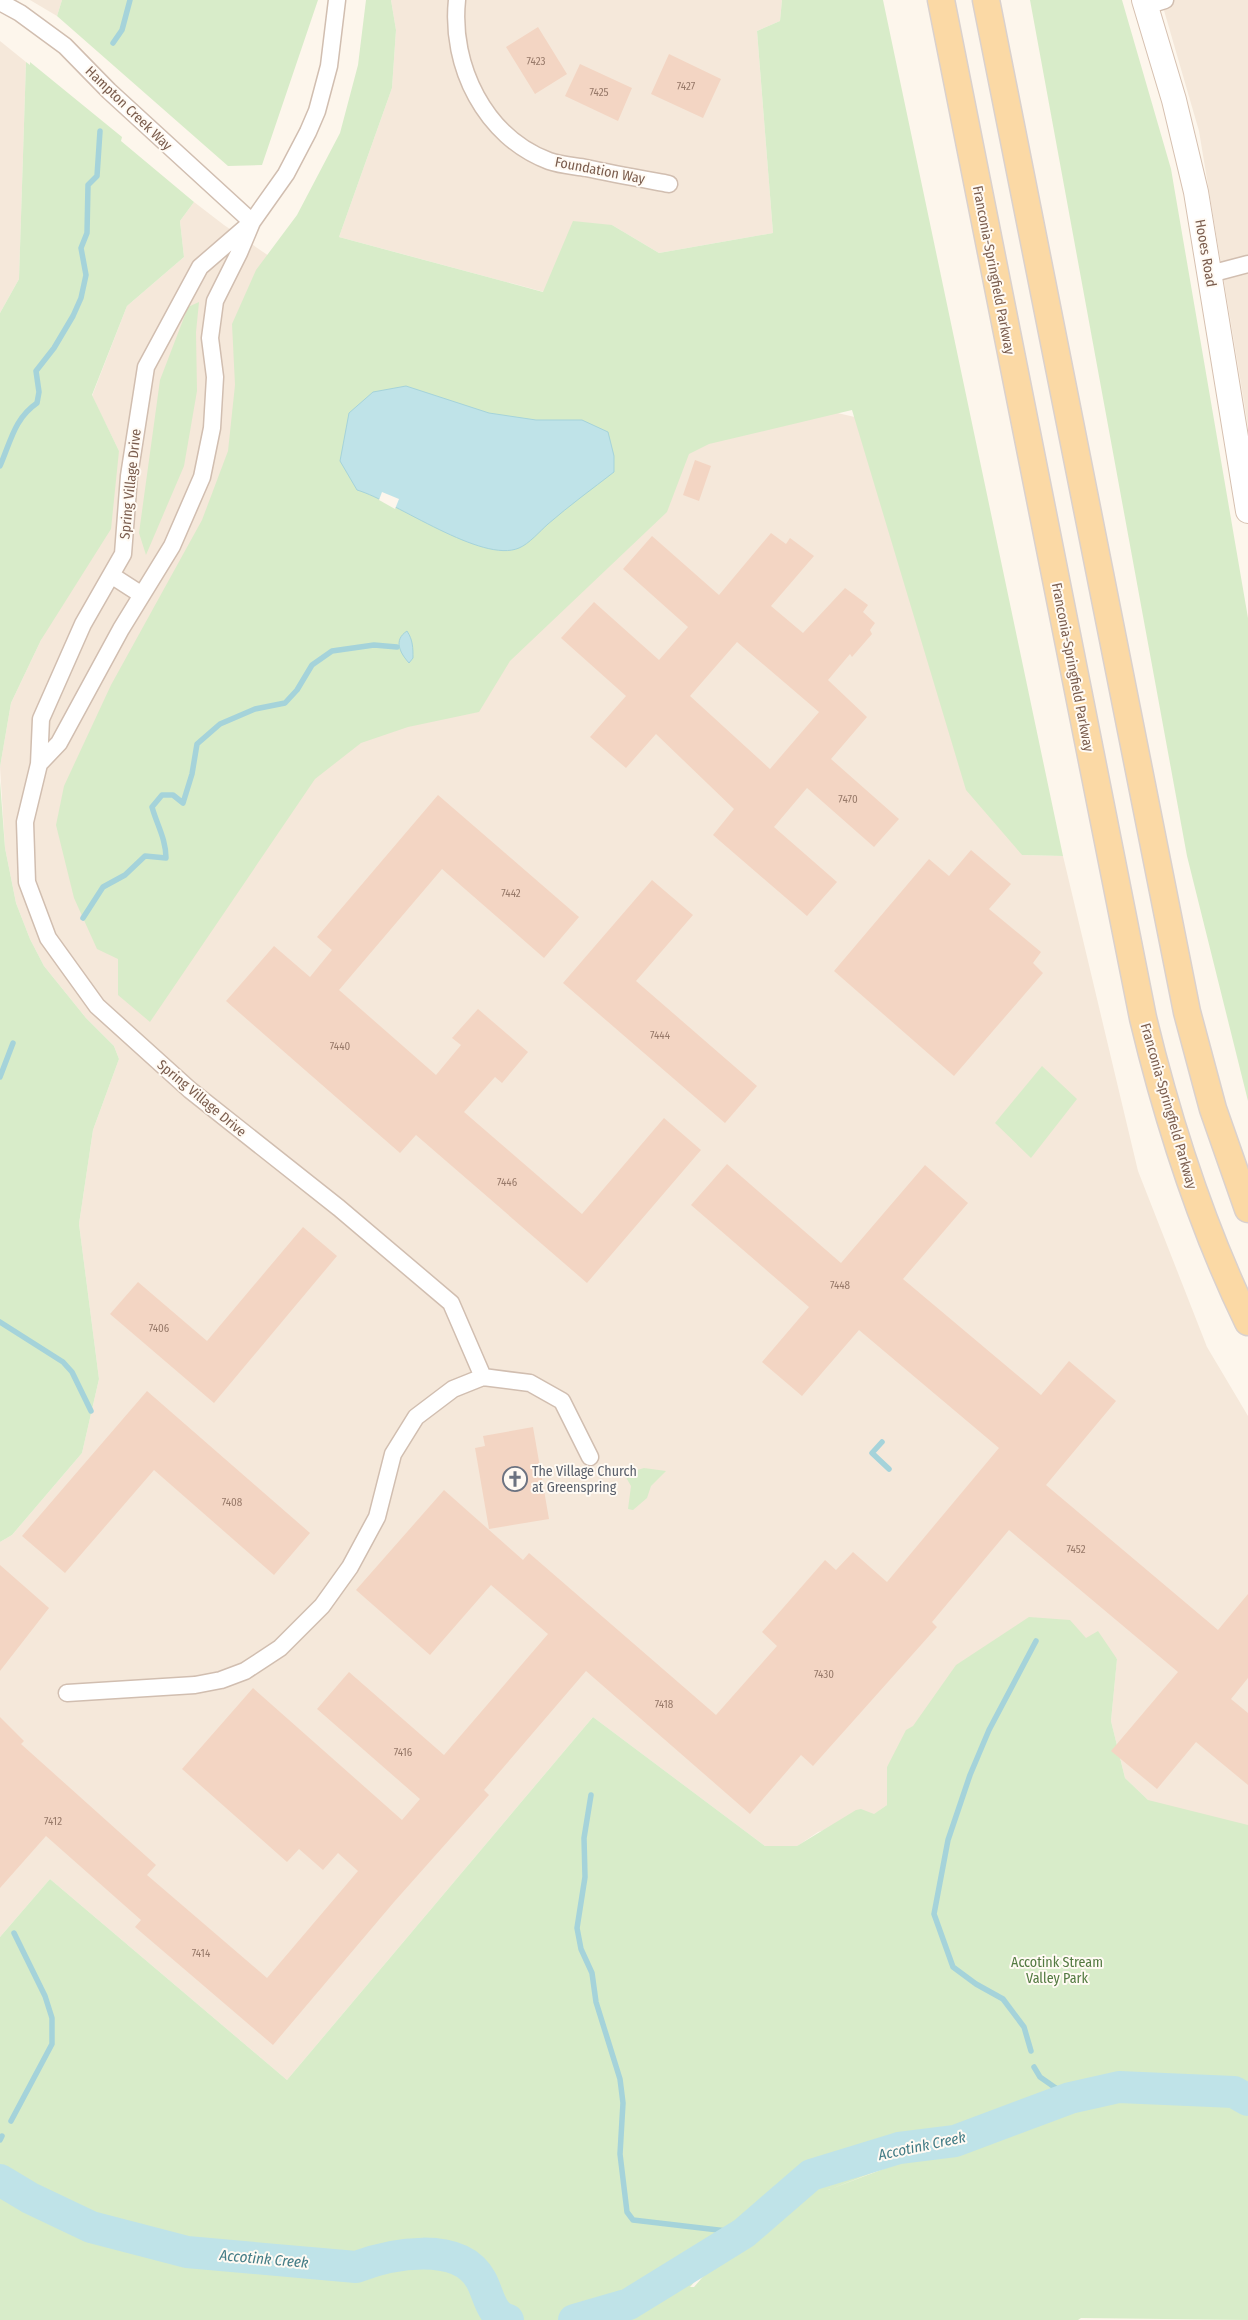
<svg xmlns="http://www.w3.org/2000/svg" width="1248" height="2320" viewBox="0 0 1248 2320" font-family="'Fira Sans Condensed',sans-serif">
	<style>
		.residential { fill: #f5e8da }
		.green { fill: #d8ecc9; fill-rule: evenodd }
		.water { fill: #bfe3e8; stroke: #a5d3da }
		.pier { fill: #fdf6ec }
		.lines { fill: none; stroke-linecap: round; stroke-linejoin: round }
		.stream { stroke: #a5d3da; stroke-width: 5.5 }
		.river { stroke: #bfe3e8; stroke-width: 32 }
		.building { fill: #f3d5c3; fill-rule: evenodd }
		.street-casing { stroke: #d1beb0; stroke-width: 19 }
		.secondary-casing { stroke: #d6c0b0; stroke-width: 26 }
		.primary-casing { stroke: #dad1cd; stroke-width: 29 }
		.street { stroke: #fff; stroke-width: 16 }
		.secondary { stroke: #fff; stroke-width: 24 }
		.primary { stroke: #fbd9a5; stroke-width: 26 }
		.labels { text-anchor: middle; stroke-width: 4; stroke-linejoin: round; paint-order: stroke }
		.number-label { font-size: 11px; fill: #987a6a }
		.street-label { font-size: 14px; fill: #7a5c4d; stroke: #fffaf3 }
		.worship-label { font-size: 14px; fill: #5b616d; stroke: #fffaf3; text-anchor: start }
		.park-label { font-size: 14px; fill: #537a41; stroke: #fffaf3 }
		.water-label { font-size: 15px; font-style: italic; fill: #437c86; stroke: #fffaf3 }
	</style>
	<rect width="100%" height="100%" fill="#fdf6ec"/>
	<!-- residential -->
	<path class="residential" d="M30,0H62L57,16Z
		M391,0H782L780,21L757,31L773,233L659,253L612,225L544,292L339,237L392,88L396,30Z
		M1161,0H1248V426L1199,131Z
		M0,41L26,62L19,279L0,313Z
		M194,202L224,225L324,294L872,421L1022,855L1063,856L1138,1171L1207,1347L1248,1416V1827L1152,1804L1125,1778L1111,1721L1117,1658L887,1767V1805L872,1816L818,1832L796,1847L765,1846L593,1717L287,2080L50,1879L0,1937V1542L12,1535L82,1453L99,1379L79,1224L93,1130L119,1059L114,1046L86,1018L44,966L30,939L16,903L5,848L0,767L11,703L41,640L119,451L92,396L127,306L184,257L180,221Z"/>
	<!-- green -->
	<path class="green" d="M62,0H318L262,165L228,166L57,16Z
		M366,0H391L396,30L392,88L339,237L543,292L573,221L612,225L659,253L773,233L757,31L780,21L782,0H883L1063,856L1022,855L966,790L852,410L709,444L689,454L667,512L510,661L479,712L408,727L361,743L315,779L150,1022L118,995V959L97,949L74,898L56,825L64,786L111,685L202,520L228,451L235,385L232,324L256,270L297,215L340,133L358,65Z
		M1030,0H1122L1171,169L1248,618V1101L1187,856Z
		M26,62L30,65V62L122,137L121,141L194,202L180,221L184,257L127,306L92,395L119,451L111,529L41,640L11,703L0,767V313L19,279Z
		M199,302L196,332L197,391L184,466L146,555L139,533L160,380L188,307Z
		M0,781L5,848L16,903L30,939L44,966L86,1018L114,1046L119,1059L93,1130L79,1224L99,1379L82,1453L12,1535L0,1542Z
		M1042,1066L1077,1099L1031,1158L995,1123Z
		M644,1468L666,1471L651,1486L647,1498L633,1510L628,1509L631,1486L624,1474Z
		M1029,1617L1070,1620L1086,1638L1098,1631L1117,1659L1111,1721L1125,1778L1148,1800L1248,1825V2320L1081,2318L1078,2320H0V1937L50,1879L287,2080L593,1717L765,1846H797L856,1810L861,1809L874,1814L887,1805V1767L906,1730L913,1726L956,1665ZM936,2149L828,2190L936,2148ZM754,2218L694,2287H690L750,2219Z"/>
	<!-- water -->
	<path class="water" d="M406,386L489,413L536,420H582L608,432L614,456V472C592,489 570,505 548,524C540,531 529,544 519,548C482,564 397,502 357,490L340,461L349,413L373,392Z
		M407,631C413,640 413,648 413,658L409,663C400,653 393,640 407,631Z"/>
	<!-- pier -->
	<path class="pier" d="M382,492L399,499L395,509L379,500Z"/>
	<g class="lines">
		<!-- stream -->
		<path class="stream" d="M113,43L122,30L130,0
			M0,466C11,441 14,419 37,403L39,392L36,371L54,348L73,316L81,298L86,275L81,248L87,233L88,185L97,176L100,131
			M83,918L103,887L125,875L145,856L166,858C166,839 157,825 152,807L162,795H173L183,803L192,774L197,744L220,724L255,709L285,703L297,690L312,665L332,651L374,645L397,647
			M0,1077L13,1043
			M0,1322L63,1362L72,1372L91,1411
			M882,1442L872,1453L889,1469
			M591,1795L584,1838L585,1877L577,1928L581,1949L592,1973L596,2002L620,2079L623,2103L620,2154L627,2212L633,2220L744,2233
			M1031,2051L1024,2027L1003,1999L976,1984L953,1967L934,1914L948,1840L970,1775L989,1730L1036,1641
			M1034,2067L1040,2077L1070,2098
			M11,2121L52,2044V2018L45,1996L14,1933
			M0,2140L2,2136
			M611,2320L629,2304"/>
		<!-- river -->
		<path class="river" d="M0,2180L30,2198L91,2227L187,2252L356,2267C390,2254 459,2240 481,2280C489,2294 490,2315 508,2320
			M574,2320L629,2304L744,2233L811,2175L899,2148L955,2141L1070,2098L1119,2087L1234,2092L1248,2100"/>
	</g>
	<!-- building -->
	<path class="building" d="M538,27L567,74L535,94L506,47Z
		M669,54L721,79L703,118L651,94Z
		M580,64L632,88L618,121L565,96Z
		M695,460L711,466L699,501L683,495Z
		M771,533L786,544L790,538L814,556L771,606L803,633L845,588L868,605L863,612L875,623L870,630L872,634L852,657L850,654L828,680L867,717L831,759L899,819L874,847L807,788L774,827L837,882L807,916L713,835L734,809L656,734L626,768L590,737L626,696L561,638L594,602L659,660L688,627L623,569L652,536L719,595ZM737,642L819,712L770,769L690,696Z
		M438,795L579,917L544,958L442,869L339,990L436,1075L461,1045L452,1038L478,1009L528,1052L502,1083L495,1077L464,1112L582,1214L664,1118L701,1150L587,1283L416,1135L400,1153L226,1001L274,946L310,977L332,950L317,937Z
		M971,850L1011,884L989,909L1041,952L1033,963L1043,973L954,1076L834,971L929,859L949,876Z
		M652,880L693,915L636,981L757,1086L725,1123L563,983Z
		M727,1164L841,1263L925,1165L968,1203L903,1279L1041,1395L1069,1361L1116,1401L1046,1485L1218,1630L1248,1594V1678L1231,1699L1248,1713V1785L1196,1742L1157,1789L1111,1751L1178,1672L1009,1530L932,1622L937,1627L813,1766L801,1755L750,1814L586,1671L484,1790L489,1795L394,1902L273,2045L135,1927L141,1920L46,1836L0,1888V1717L24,1741L21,1744L156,1865L147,1875L267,1978L358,1871L338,1853L323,1870L299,1849L287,1862L182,1769L253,1688L402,1820L420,1799L317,1709L349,1672L444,1755L548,1634L491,1585L430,1655L356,1590L444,1490L523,1560L529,1553L716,1715L777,1646L762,1632L825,1560L836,1570L853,1552L887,1582L999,1448L859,1330L802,1396L762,1362L809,1307L691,1205Z
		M303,1227L337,1256L214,1403L110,1314L138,1282L207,1341Z
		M147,1391L310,1533L274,1575L154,1470L65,1573L22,1536Z
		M533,1427L549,1519L489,1529L475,1448L485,1446L483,1436Z
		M0,1565L49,1608L0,1671Z"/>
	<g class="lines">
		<defs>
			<path id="street" d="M457,0C450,66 485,137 549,161C560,165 574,166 586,168C614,174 642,179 669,184
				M0,2L20,13L65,46L109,91L252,222
				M1146,6L1165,0
				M252,222L200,267L146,367L129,476L123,554L83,624L41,719L39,764L25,822L27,882L48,938L97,1006L190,1090L339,1208L451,1303L483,1377
				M1210,274L1248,264
				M111,575L142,595
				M39,764L59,743L121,629L172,546L202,477L212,428L215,377L210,338L215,301L239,253L252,222L286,174L308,132L317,111L329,66L337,0
				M67,1693L195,1685L221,1680L245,1671L280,1648L322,1606L350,1567L377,1517L393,1454L416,1417L453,1389L483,1377L530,1383L562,1401L590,1457"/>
			<path id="secondary" d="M1144,0L1174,100L1196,192L1248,511"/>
			<path id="primary" d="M941,0L1143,1018C1168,1122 1201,1225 1248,1322
				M986,0L1187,1012L1213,1109L1248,1209"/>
		</defs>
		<!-- street casing -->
		<use href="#street" class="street-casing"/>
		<!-- secondary casing -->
		<use href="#secondary" class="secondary-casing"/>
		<!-- primary casing -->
		<use href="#primary" class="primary-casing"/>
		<!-- street -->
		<use href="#street" class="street"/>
		<!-- secondary -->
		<use href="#secondary" class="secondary"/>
		<!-- primary -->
		<use href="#primary" class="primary"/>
	</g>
	<!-- icons -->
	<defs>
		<symbol id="church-ring" viewBox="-11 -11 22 22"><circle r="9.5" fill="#fffaf3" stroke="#6b7280" stroke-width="1.5"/><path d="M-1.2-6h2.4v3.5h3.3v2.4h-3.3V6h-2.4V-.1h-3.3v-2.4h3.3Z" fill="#6b7280"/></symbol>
	</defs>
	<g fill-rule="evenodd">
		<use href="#church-ring" x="501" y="1465" width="28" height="28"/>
	</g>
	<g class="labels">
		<!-- number labels -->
		<g class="number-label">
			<text x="536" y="65">7423</text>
			<text x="686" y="90">7427</text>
			<text x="599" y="96">7425</text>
			<text x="848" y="803">7470</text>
			<text x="511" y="897">7442</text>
			<text x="660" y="1039">7444</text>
			<text x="340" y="1050">7440</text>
			<text x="507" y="1186">7446</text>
			<text x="840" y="1289">7448</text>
			<text x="159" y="1332">7406</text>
			<text x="232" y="1506">7408</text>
			<text x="1076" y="1553">7452</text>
			<text x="824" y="1678">7430</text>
			<text x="664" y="1708">7418</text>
			<text x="403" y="1756">7416</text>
			<text x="53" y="1825">7412</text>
			<text x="201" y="1957">7414</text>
		</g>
		<!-- street labels -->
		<g class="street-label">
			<text transform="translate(129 108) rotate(44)" y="5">Hampton Creek Way</text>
			<text transform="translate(600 170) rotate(11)" y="5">Foundation Way</text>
			<text transform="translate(1206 253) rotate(80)" y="5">Hooes Road</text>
			<text transform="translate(994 270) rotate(79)" y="5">Franconia-Springfield Parkway</text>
			<text transform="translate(130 484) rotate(-84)" y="5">Spring Village Drive</text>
			<text transform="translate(1073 667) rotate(79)" y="5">Franconia-Springfield Parkway</text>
			<text transform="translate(202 1098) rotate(40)" y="5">Spring Village Drive</text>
			<text transform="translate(1169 1106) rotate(74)" y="5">Franconia-Springfield Parkway</text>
		</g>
		<!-- worship labels -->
		<g class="worship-label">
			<text x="532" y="1476">The Village Church<tspan x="532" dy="16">at Greenspring</tspan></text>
		</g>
		<!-- park labels -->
		<g class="park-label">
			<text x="1057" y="1967">Accotink Stream<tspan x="1057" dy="16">Valley Park</tspan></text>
		</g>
		<!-- water labels -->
		<g class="water-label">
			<text transform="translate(922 2146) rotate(-12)" y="5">Accotink Creek</text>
			<text transform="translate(264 2259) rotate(5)" y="5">Accotink Creek</text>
		</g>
	</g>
</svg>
